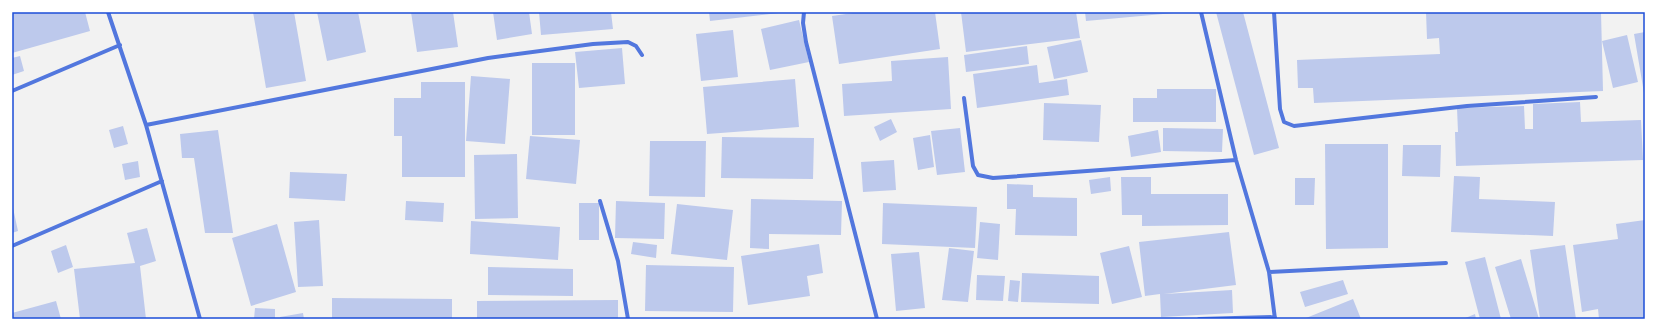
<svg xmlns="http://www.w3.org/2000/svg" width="1657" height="331" viewBox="0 0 1657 331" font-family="Barlow,sans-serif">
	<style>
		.building { fill: #bdc9ec }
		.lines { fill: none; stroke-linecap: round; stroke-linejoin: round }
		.minor { stroke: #5277de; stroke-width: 4 }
		.neatline { fill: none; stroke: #1d4ed8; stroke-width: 1.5 }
	</style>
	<rect width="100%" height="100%" fill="#f2f2f2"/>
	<!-- building -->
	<path class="building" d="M12,12H85L90,31L12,53Z
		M253,12H294L306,81L266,88Z
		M317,12H358L366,52L327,61Z
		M411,12H453L458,47L417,52Z
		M493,12H529L532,34L497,40Z
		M539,12H611L613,29L541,35Z
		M709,12H779V13L710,21Z
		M860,12H935L940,49L839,64L832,16Z
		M961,12H1076L1080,38L966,52Z
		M1085,12H1174V13L1086,21Z
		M1216,12H1243L1279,148L1254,155Z
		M1426,12H1601L1603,91L1314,103L1313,88H1298L1297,60L1440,54L1439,38L1427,39Z
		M799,20L809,62L770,70L761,29Z
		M733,30L738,77L701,81L696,34Z
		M1645,32V93H1644L1634,34Z
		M1627,35L1638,82L1613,88L1602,41Z
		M1081,40L1088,72L1054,79L1047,47Z
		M1027,46L1029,64L966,72L964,55Z
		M622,48L625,84L579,88L575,52Z
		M20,56L24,71L12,75V58Z
		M948,57L951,109L844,116L842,84L892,81L891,61Z
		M532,63H575V135H532Z
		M1037,65L1039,83L1067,79L1069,95L977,108L973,74Z
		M471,76L510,79L505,144L466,141Z
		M795,79L799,127L707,134L703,87Z
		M421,82H465V177H402V136H394V98H421Z
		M1157,89H1216V122H1133V98H1157Z
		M1580,102L1581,122L1641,120L1643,160L1456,166L1455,132H1458L1457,108L1524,106L1525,129H1533V104Z
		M1044,103L1101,105L1099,142L1043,140Z
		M891,119L897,132L880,141L874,127Z
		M123,126L128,144L114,148L109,130Z
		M960,128L965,172L937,175L931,131Z
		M1163,128L1223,129L1222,152L1163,151Z
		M218,130L233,233H205L194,158H182L180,134Z
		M1158,130L1161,152L1131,157L1128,136Z
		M930,135L934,167L918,170L913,138Z
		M530,136L580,140L576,184L526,179Z
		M722,137L814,138L813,179L721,178Z
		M650,141H706L705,197L649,196Z
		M1325,144H1388V248L1326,249Z
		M1403,145H1441L1440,177L1402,176Z
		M517,154L518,218L475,219L474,155Z
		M894,160L896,190L863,192L861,162Z
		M138,161L140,177L125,180L122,164Z
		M290,172L347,174L345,201L289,198Z
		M1454,176L1480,177L1479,199L1555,202L1553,236L1451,232Z
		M1110,177L1111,191L1091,194L1089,180Z
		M1121,177H1151V194H1228V225L1142,226V215H1122Z
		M1295,178H1315L1314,205H1295Z
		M1007,184L1033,185V197L1077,198V236L1015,235L1016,209H1007Z
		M751,199L842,201L841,235L769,234V249L750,248Z
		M406,201L444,203L443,222L405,220Z
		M616,201L665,203L664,239L615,238Z
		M579,203H599V240H579Z
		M883,203L977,207L975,248L882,244Z
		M677,204L733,210L727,260L671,254Z
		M13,208L18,231L12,233V209Z
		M319,220L323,286L298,287L294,222Z
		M1645,220V319H1599L1598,309L1582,312L1573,245L1618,239L1616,224Z
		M471,221L560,227L558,260L470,254Z
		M980,222L1000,224L998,260L977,258Z
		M277,224L296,292L251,306L232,238Z
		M147,228L156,261L140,266L146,319H80L74,269L135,263L127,233Z
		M1229,232L1236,285L1164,294L1232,290L1233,313L1161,317L1160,294L1145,296L1139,242Z
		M633,242L657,245L656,258L631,254Z
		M819,244L823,273L807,276L810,296L748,305L741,256Z
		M66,245L73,267L58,273L51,251Z
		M1565,245L1576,319H1540L1530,250Z
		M1129,246L1142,297L1112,304L1100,253Z
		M949,248L974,251L968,302L942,300Z
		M919,252L925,308L896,311L891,254Z
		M1485,257L1501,319H1480L1465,262Z
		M1521,259L1539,319H1511L1495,267Z
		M646,265L734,267L733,312L645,311Z
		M488,267L573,269V296L488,295Z
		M1022,273L1099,276V304L1021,302Z
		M977,275L1005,276L1003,301L976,300Z
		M1010,280L1020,281L1018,302L1008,301Z
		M1343,280L1348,294L1305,307L1300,292Z
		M332,298L452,299V319H332Z
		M1353,299L1361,319H1307L1306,318Z
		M618,300V319H477V301Z
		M56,301L61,319H12V313Z
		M255,308L275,309V319H254Z
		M303,313L304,319H280V317Z
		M1475,314L1476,319H1463Z"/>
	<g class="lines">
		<!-- minor -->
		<path class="minor" d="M108,12L146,125L200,319
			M804,12L803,23L806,42L877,319
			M1201,12L1236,160L1269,272L1275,319
			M1274,12L1280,109L1284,122L1294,126L1467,106L1596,97
			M12,91L120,45
			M964,98L973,166L978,175L993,178L1236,160
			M146,125L488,58L593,44L628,42L636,46L642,55
			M600,201L618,261L628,319
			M12,246L162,181
			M1269,272L1446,263
			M1199,319L1275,317"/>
	</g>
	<!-- border -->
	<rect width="1657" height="331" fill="none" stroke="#ffffff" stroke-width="26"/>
	<rect x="13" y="13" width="1631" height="305" class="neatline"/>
</svg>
